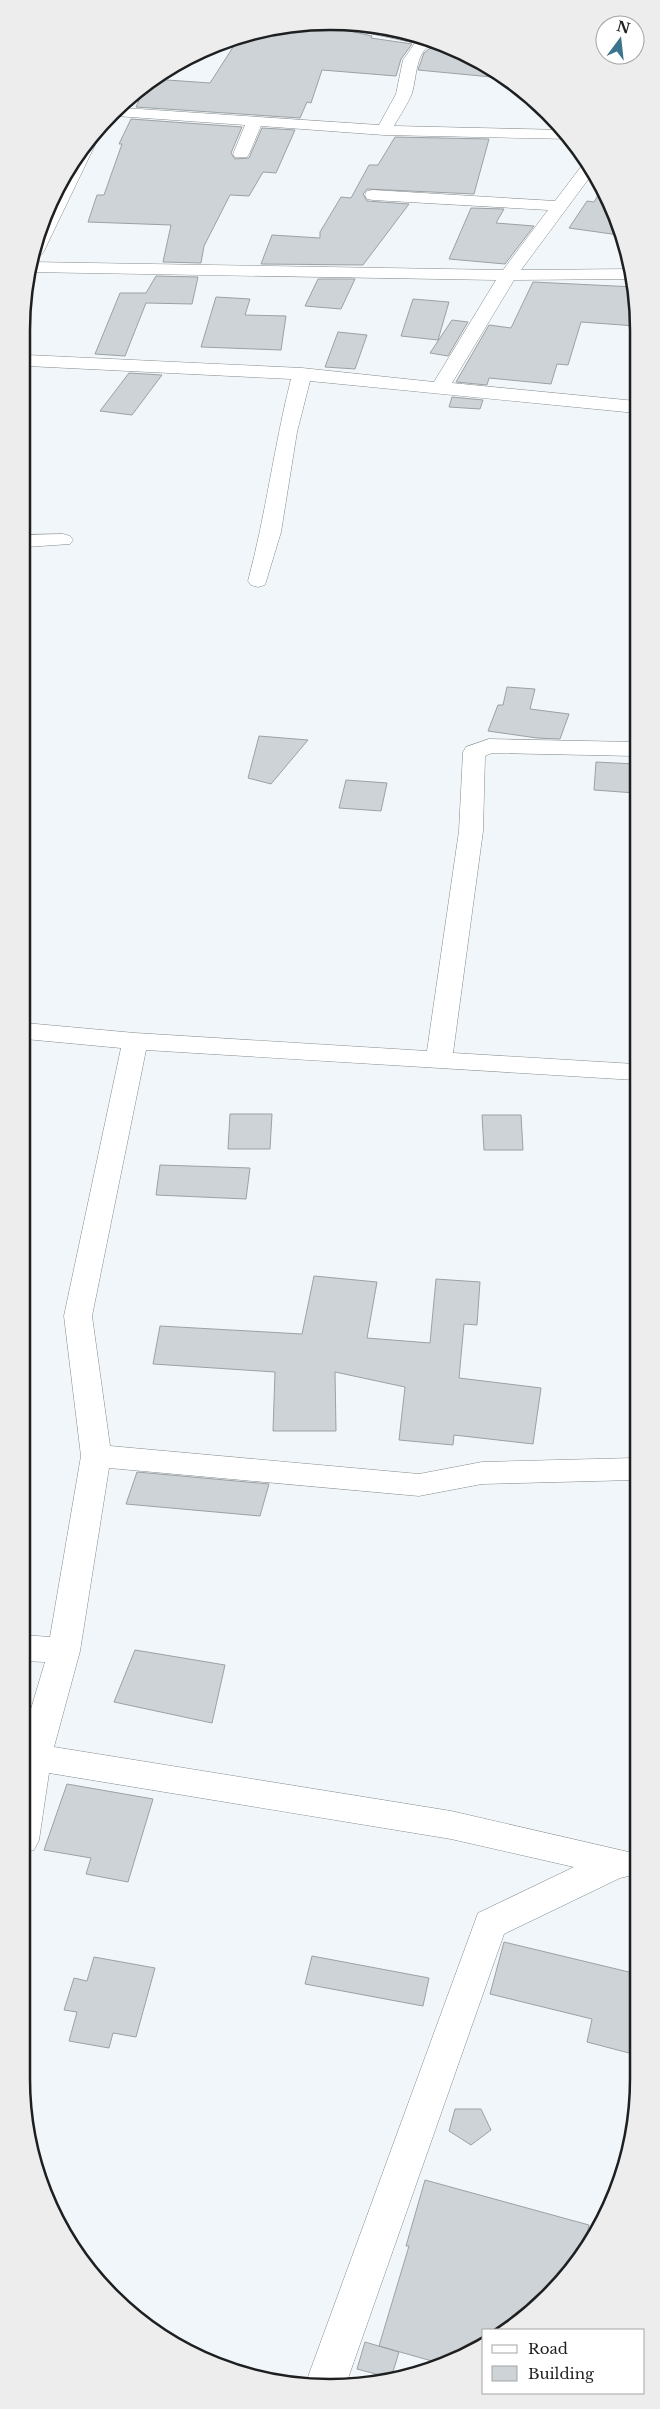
<svg xmlns="http://www.w3.org/2000/svg" width="660" height="2409" viewBox="0 0 660 2409" font-family="'Libre Baskerville',serif">
	<style>
		.building { fill: #cdd3d6; stroke: #9ba1a4 }
		.lines { fill: none; stroke-linecap: round; stroke-linejoin: round }
		.minor-casing { stroke: #848a8c; stroke-width: 1 }
		.minor { fill: #fff; fill-rule: evenodd }
		.rim { fill: none; stroke: #1d1f20; stroke-width: 2.5 }
	</style>
	<rect width="100%" height="100%" fill="#f0f6f9"/>
	<!-- building -->
	<path class="building" d="M269,27H350L354,32L372,36L371,38L412,44L401,59L396,76L322,70L311,103L307,102L300,118L136,107L145,87L153,79L210,83L237,41Z
		M434,45L484,62L502,78L418,70L424,53Z
		M131,119L242,127L231,153L235,159L249,158L262,128L295,130L276,173L263,172L249,196L230,195L204,246L201,263L163,262L171,225L88,222L97,195H104L122,144H119Z
		M395,137L489,139L474,194L367,189L363,194L367,201L409,204L363,265L261,264L272,235L320,238V232L341,197L351,198L369,165H378Z
		M603,187L607,194L619,235L569,228L587,201L594,202Z
		M471,208L504,209L496,223L534,226L505,264L449,259Z
		M156,276L198,277L192,304L146,303L125,356L95,354L120,293H146Z
		M318,279H355L341,309L305,306Z
		M533,282L635,287L636,326L581,322L568,365L557,364L551,384L489,378L487,385L456,382L489,325L511,328Z
		M216,297L250,299L245,315L286,316L281,350L201,347Z
		M413,299L449,302L438,340L401,336Z
		M452,320L468,322L448,356L430,353Z
		M338,332L367,335L355,369L325,367Z
		M129,373L162,375L132,415L100,411Z
		M452,397L483,400L480,409L449,407Z
		M507,687L535,689L530,709L569,714L560,739L537,738L488,731L498,705H503Z
		M259,736L308,740L271,784L248,778Z
		M596,762L635,764V793L594,790Z
		M346,780L387,783L381,811L339,808Z
		M230,1114H272L270,1149H228Z
		M482,1115H521L523,1150H484Z
		M160,1165L250,1168L246,1199L156,1195Z
		M314,1276L377,1282L367,1338L430,1343L436,1279L480,1282L477,1325L464,1324L459,1378L541,1388L533,1444L454,1435L453,1445L399,1440L405,1387L335,1372L336,1431H273L275,1372L153,1364L160,1326L302,1334Z
		M137,1472L269,1484L260,1516L126,1504Z
		M135,1650L225,1665L212,1723L114,1702Z
		M67,1784L153,1799L128,1882L86,1874L91,1858L44,1850Z
		M504,1942L633,1973V2054L587,2042L592,2019L490,1994Z
		M312,1956L429,1978L423,2006L305,1984Z
		M94,1957L155,1968L136,2037L113,2033L109,2048L69,2041L77,2012L64,2010L74,1978L87,1981Z
		M455,2109H481L491,2130L471,2145L449,2131Z
		M425,2180L589,2225L583,2254L518,2324L505,2330H484V2341L439,2363L379,2346L409,2246H406Z
		M365,2342L399,2352L391,2378L357,2369Z"/>
	<g class="lines">
		<defs>
			<path id="minor" d="M352,27C385,27 402,32 433,43C415,52 417,77 412,93C408,104 400,115 394,126L565,130L571,139L384,135L261,126L249,154L247,157H235L233,154L245,125L116,116L124,108L379,125L396,94L403,60L415,43L354,30Z
				M91,141L95,145L44,251L41,255L33,256L73,159Z
				M586,163L593,173L521,270L630,269L633,279L514,280L452,383L636,401V413L310,381L297,432L281,532L265,585L258,587L251,585L248,581C266,514 274,446 291,379L27,366V355L302,368L434,382L496,280L28,272L27,270L31,262L503,270L548,210L373,200L367,199L365,195L367,191L373,190L555,201L583,164Z
				M63,534L70,536L73,540L70,544L26,547V535Z
				M489,739L635,742V756L492,753L485,756L483,831L453,1053L635,1064V1080L146,1050L92,1316L110,1446L419,1474L482,1462L634,1458V1480L482,1484L419,1496L109,1468L80,1651L54,1747L451,1811L633,1853V1875L620,1878L504,1934L346,2384L310,2387L305,2385L478,1913L574,1867L451,1839L49,1773L39,1840L34,1850L22,1854V1739L45,1662L23,1661V1635L50,1637L81,1456L64,1316L121,1048L25,1039V1023L135,1033L427,1051L459,831L463,752L466,747Z"/>
		</defs>
		<!-- minor casing -->
		<use href="#minor" class="minor-casing"/>
		<!-- minor -->
		<use href="#minor" class="minor"/>
	</g>
	<!-- crop -->
	<path d="M0 0H660V2409H0ZM330 30H330A300 300 0 0 1 630 330V2079A300 300 0 0 1 330 2379H330A300 300 0 0 1 30 2079V330A300 300 0 0 1 330 30Z" fill="#ededed" fill-rule="evenodd"/>
	<path class="rim" d="M330 30H330A300 300 0 0 1 630 330V2079A300 300 0 0 1 330 2379H330A300 300 0 0 1 30 2079V330A300 300 0 0 1 330 30Z"/>
	<!-- legend -->
	<rect x="482" y="2329" width="162" height="65" fill="#ffffff" stroke="#a5a5a6"/>
	<rect x="492" y="2345" width="25" height="8" fill="#ffffff" stroke="#a5a5a6"/>
	<text x="528" y="2354" font-size="15" fill="#1d1f20">Road</text>
	<rect x="492" y="2366" width="25" height="15" fill="#cdd3d6" stroke="#a5a5a6"/>
	<text x="528" y="2379" font-size="15" fill="#1d1f20">Building</text>
	<!-- north arrow -->
	<g transform="translate(620 40) rotate(15)"><circle r="24" fill="#ffffff" stroke="#a5a5a6"/>
	<path d="M0-4L9 19L0 12L-9 19Z" fill="#3a748d"/>
	<text y="-8" font-size="14" font-weight="bold" text-anchor="middle" fill="#1d1f20">N</text>
	</g>
</svg>
